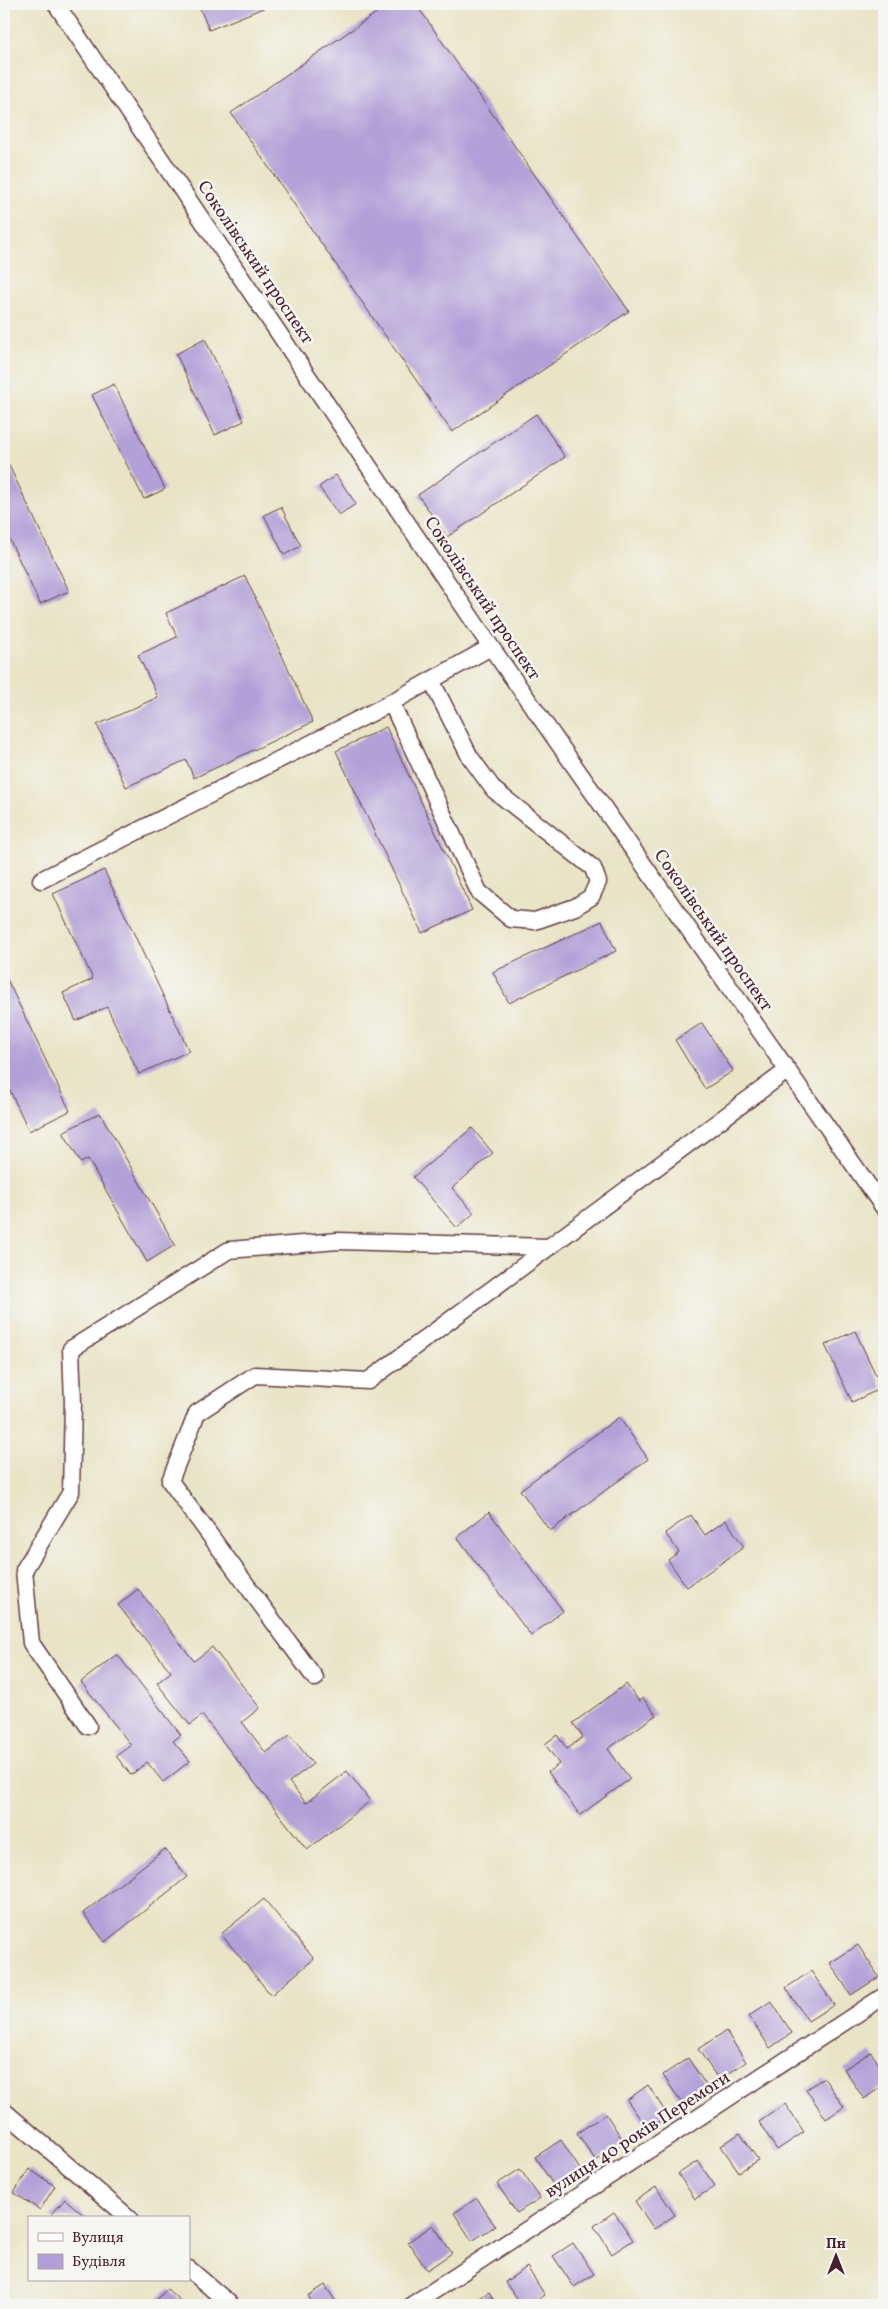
<svg xmlns="http://www.w3.org/2000/svg" width="888" height="2309" viewBox="0 0 888 2309" font-family="Vollkorn,serif">
	<style>
		.building { fill: #b2a1d8 }
		.lines { fill: none; stroke-linecap: round; stroke-linejoin: round }
		.minor-casing { stroke: #623d42; stroke-width: 19 }
		.minor { stroke: #fff; stroke-width: 16 }
		.labels { text-anchor: middle; stroke-width: 5; stroke-linejoin: round; paint-order: stroke }
		.street-label { font-size: 18px; fill: #4a1f2b; stroke: #f6f6f2 }
	</style>
	<rect width="100%" height="100%" fill="#f6f6f2"/>
	<filter id="ink" filterUnits="userSpaceOnUse"><feTurbulence type="fractalNoise" baseFrequency=".02" numOctaves="2"/><feDisplacementMap in="SourceGraphic" scale="10" xChannelSelector="R" yChannelSelector="G"/><feConvolveMatrix kernelMatrix="1 2 1 2 8 2 1 2 1" color-interpolation-filters="sRGB"/></filter>
	<filter id="wash" filterUnits="userSpaceOnUse"><feTurbulence type="fractalNoise" baseFrequency=".0096" numOctaves="4" result="noise"/><feDisplacementMap in="SourceGraphic" scale="20" xChannelSelector="R" yChannelSelector="G"/><feGaussianBlur stdDeviation="1.12" result="paint"/><feColorMatrix in="noise" values="0 0 0 0 0 0 0 0 0 0 0 0 0 0 0 0 0 1.4 0 .05"/><feComposite in="paint" operator="in"/></filter>
	<g filter="url(#wash)">
		<rect width="100%" height="100%" fill="#e9e4c6"/>
		<g id="blocks">
			<!-- building -->
			<path class="building" d="M198,4H273L209,30Z
				M389,4H416L629,311L452,432L231,113Z
				M205,339L244,421L215,435L176,354Z
				M114,384L165,489L144,499L92,395Z
				M536,414L565,457L447,537L418,495Z
				M4,455L69,591L40,604L4,528Z
				M336,475L356,504L339,515L319,487Z
				M281,507L301,546L284,555L264,515Z
				M245,576L313,722L194,778L186,760L126,787L97,725L158,697L138,655L177,637L166,613Z
				M386,727L472,910L422,933L336,751Z
				M104,870L189,1051L139,1074L107,1007L76,1021L63,993L93,979L53,894Z
				M602,921L616,951L509,1003L493,972Z
				M4,973L70,1111L29,1131L4,1078Z
				M702,1023L733,1071L705,1089L675,1040Z
				M100,1113L175,1245L147,1262L88,1159L81,1163L63,1132Z
				M472,1128L493,1153L452,1188L474,1213L457,1228L413,1177Z
				M855,1331L882,1388L852,1402L825,1345Z
				M619,1417L648,1459L550,1531L520,1490Z
				M489,1512L563,1611L531,1636L457,1537Z
				M691,1515L705,1535L726,1520L744,1547L687,1587L668,1560L679,1552L665,1533Z
				M138,1589L194,1661L212,1647L260,1708L242,1722L266,1753L290,1735L313,1764L289,1782L306,1803L347,1771L370,1801L307,1850L202,1715L190,1725L157,1683L171,1672L118,1605Z
				M117,1654L181,1735L173,1741L190,1761L163,1782L147,1762L131,1775L116,1756L131,1745L81,1682Z
				M626,1684L639,1701L643,1698L656,1715L608,1749L630,1779L580,1815L548,1772L559,1764L545,1744L557,1735L567,1749L583,1737L573,1723Z
				M165,1849L187,1877L105,1942L83,1913Z
				M264,1899L314,1959L271,1995L221,1934Z
				M858,1945L879,1977L851,1995L830,1963Z
				M811,1971L834,2005L808,2021L786,1988Z
				M771,2001L792,2033L770,2048L749,2016Z
				M726,2031L746,2062L719,2080L698,2049Z
				M871,2052L884,2072V2085L864,2099L844,2069Z
				M688,2058L708,2088L683,2105L663,2075Z
				M824,2078L844,2107L826,2119L806,2089Z
				M648,2085L668,2116L648,2130L627,2100Z
				M785,2104L804,2132L777,2150L759,2122Z
				M606,2114L624,2142L596,2161L577,2133Z
				M740,2133L758,2160L739,2172L721,2146Z
				M561,2140L581,2171L556,2189L535,2157Z
				M698,2161L715,2186L695,2199L678,2174Z
				M29,2169L55,2186L40,2210L14,2193Z
				M520,2169L540,2198L517,2213L497,2184Z
				M656,2187L675,2215L654,2229L635,2201Z
				M477,2198L495,2226L472,2241L454,2213Z
				M65,2199L87,2218H49Z
				M614,2212L633,2240L612,2254L594,2226Z
				M433,2225L452,2253L427,2270L408,2242Z
				M573,2243L594,2274L574,2287L553,2256Z
				M527,2267L545,2295L530,2305H521L505,2282Z
				M325,2285L338,2305H315L308,2296Z
				M167,2289L184,2304L183,2305H158L155,2302Z
				M489,2292L497,2305H469Z"/>
		</g>
	</g>
	<g filter="url(#ink)">
		<use href="#blocks" fill-opacity="0" stroke="#623d42" stroke-width="1"/>
		<g class="lines">
			<defs>
				<path id="minor" d="M56,4L491,647L884,1208
					M391,702L479,892L511,919L535,921L575,907L591,897L598,882L593,868L494,790L470,757L431,680
					M41,880L383,707L491,647
					M315,1678L170,1481L197,1413L255,1375L368,1381L788,1070
					M88,1726L31,1643L24,1570L71,1492L73,1403L71,1349L229,1250L338,1241L549,1247
					M4,2111L129,2218
					M189,2269L231,2305
					M412,2305L884,1996"/>
			</defs>
			<!-- minor casing -->
			<use href="#minor" class="minor-casing"/>
			<!-- minor -->
			<use href="#minor" class="minor"/>
		</g>
	</g>
	<g class="labels">
		<!-- street labels -->
		<g class="street-label">
			<text transform="translate(256 262) rotate(56)" y="6">Соколівський проспект</text>
			<text transform="translate(483 598) rotate(56)" y="6">Соколівський проспект</text>
			<text transform="translate(714 930) rotate(55)" y="6">Соколівський проспект</text>
			<text transform="translate(637 2134) rotate(-33)" y="6">вулиця 40 років Перемоги</text>
		</g>
	</g>
	<!-- margin -->
	<rect width="888" height="2309" fill="none" stroke="#f6f6f2" stroke-width="20"/>
	<!-- legend -->
	<rect x="28" y="2216" width="162" height="65" fill="#f6f6f2" stroke="#b1a0a2"/>
	<rect x="38" y="2233" width="25" height="8" fill="#ffffff" stroke="#b1a0a2"/>
	<text x="72" y="2242" font-size="15" fill="#4a1f2b">Вулиця</text>
	<rect x="38" y="2254" width="25" height="15" fill="#b2a1d8" stroke="#b1a0a2"/>
	<text x="72" y="2266" font-size="15" fill="#4a1f2b">Будівля</text>
	<!-- north arrow -->
	<g transform="translate(836 2256)" stroke="#f6f6f2" stroke-width="4" paint-order="stroke">
	<path d="M0-4L9 19L0 12L-9 19Z" fill="#4a1f2b"/>
	<text y="-8" font-size="14" font-weight="bold" text-anchor="middle" fill="#4a1f2b">Пн</text>
	</g>
</svg>
